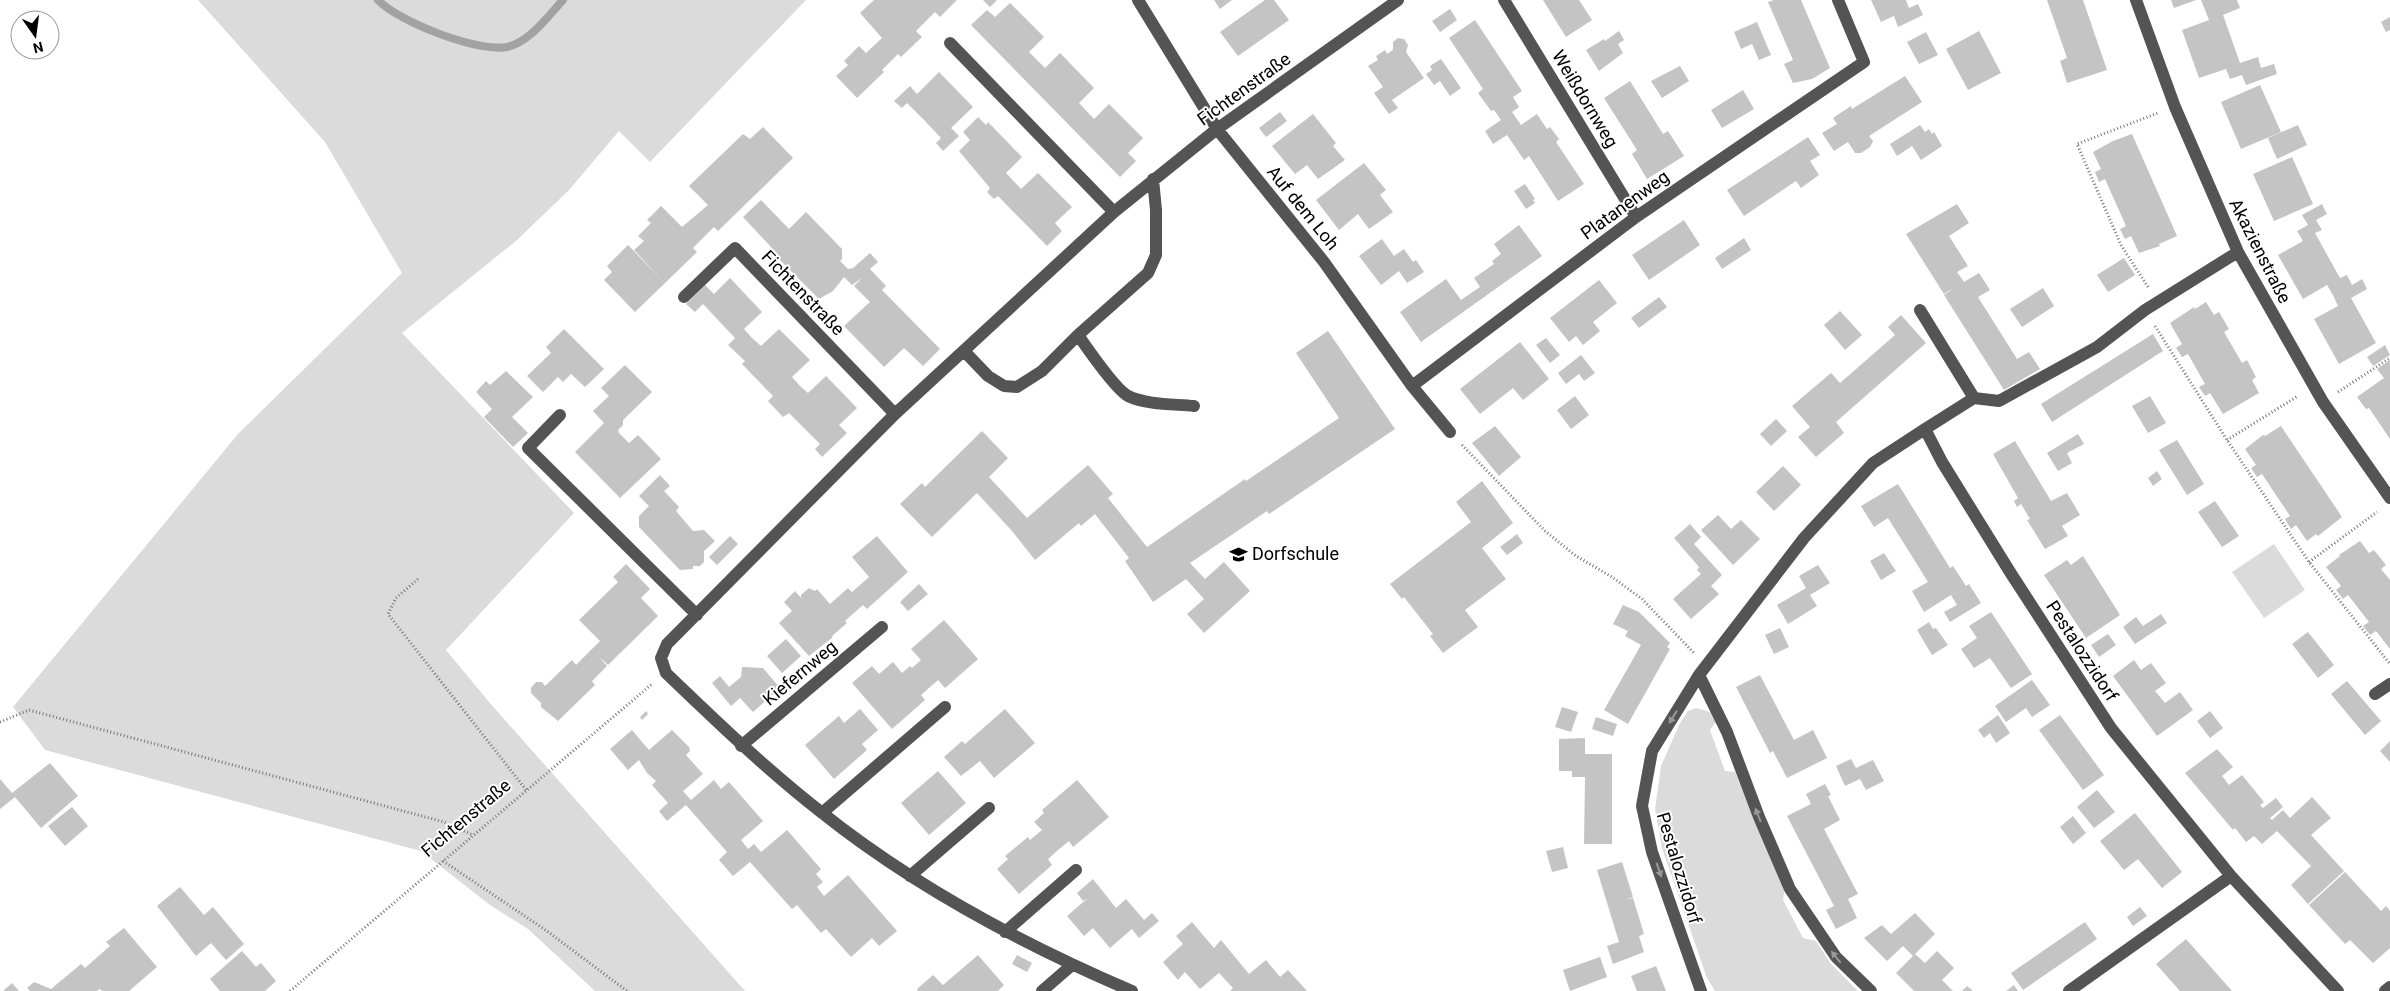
<svg xmlns="http://www.w3.org/2000/svg" width="2390" height="991" viewBox="0 0 2390 991" font-family="Roboto,sans-serif">
	<style>
		.green { fill: #dbdbdb }
		.lines { fill: none; stroke-linecap: round; stroke-linejoin: round }
		.stream { stroke: #a2a2a2; stroke-width: 8 }
		.building { fill: #c4c4c4 }
		.path { stroke: #767676; stroke-width: 3; stroke-dasharray: 1 2.5; stroke-linecap: butt }
		.minor { stroke: #545454; stroke-width: 12 }
		.oneway { fill: #989898 }
		.labels { text-anchor: middle; stroke-width: 4; stroke-linejoin: round; paint-order: stroke }
		.street-label { font-size: 18px; fill: #000; stroke: #fff }
		.poi-label { font-size: 18px; fill: #000; stroke: #fff; text-anchor: start }
	</style>
	<rect width="100%" height="100%" fill="#fff"/>
	<!-- green -->
	<path class="green" d="M198,0H806L650,162L619,131L569,190L517,240L402,333L574,513L446,650L489,702L745,991H595L528,929L490,905L421,851L45,750L13,707L238,434L402,273L325,142Z
		M2274,544L2305,590L2264,618L2232,572Z
		M1696,708L1710,712L1716,722L1710,730L1725,771L1735,772L1755,822L1785,888L1783,900L1803,938L1816,941L1831,964L1858,991H1715L1707,978L1662,848L1655,809L1661,766L1680,723L1688,711Z"/>
	<g class="lines">
		<!-- stream -->
		<path class="stream" d="M378,0C399,22 476,52 507,47C530,42 548,16 563,0"/>
	</g>
	<!-- building -->
	<path class="building" d="M874,0H957L940,17L935,12L916,31L922,37L901,57L898,54L882,70L884,72L857,98L836,76L848,65L844,61L859,46L866,53L882,38L860,13Z
		M983,0H997L990,7Z
		M1214,0H1232L1220,9Z
		M1265,0H1274L1289,20L1238,56L1220,32Z
		M1543,0H1579L1592,20L1566,37Z
		M1774,0H1801L1830,68L1812,79L1793,83L1784,64L1793,60L1768,2Z
		M1871,0H1906L1909,8L1918,4L1923,15L1898,27L1894,16L1881,22Z
		M2047,0H2083L2107,70L2067,83L2060,61L2067,58Z
		M2171,0H2196L2174,8Z
		M2201,0H2237L2240,8L2223,15L2240,63L2258,57L2261,68L2274,64L2277,74L2246,85L2242,75L2230,79L2226,69L2199,78L2182,30L2209,20Z
		M1010,3L1044,37L1029,52L1045,68L1060,53L1094,88L1079,103L1094,119L1109,104L1143,138L1128,153L1136,161L1120,177L971,25L987,10L995,17Z
		M1450,9L1457,20L1440,32L1432,21Z
		M2390,17V30L2386,32L2381,22Z
		M1475,20L1522,91L1513,97L1519,107L1512,112L1521,125L1537,114L1547,129L1550,127L1559,139L1556,142L1584,184L1558,201L1529,156L1524,160L1507,135L1493,144L1485,131L1501,120L1494,110L1491,111L1478,93L1483,89L1449,38Z
		M1757,22L1771,55L1759,60L1752,44L1741,49L1734,32Z
		M1619,31L1624,40L1618,44L1623,53L1599,71L1586,50L1604,39L1605,41Z
		M1979,31L2001,73L1968,90L1946,49Z
		M1926,32L1938,55L1919,64L1907,42Z
		M1398,38L1404,39L1408,45L1406,52L1424,78L1392,100L1398,108L1389,114L1374,93L1383,87L1368,66L1378,60L1376,56L1385,50L1387,54L1393,50V42Z
		M1441,59L1461,88L1450,96L1440,81L1434,85L1426,74L1432,70L1430,66Z
		M1680,66L1689,81L1662,98L1651,81Z
		M939,72L973,107L951,128L959,136L943,151L936,143L941,138L924,120L907,103L902,108L894,101L910,86L917,94Z
		M1905,76L1922,102L1869,136L1873,141L1870,147L1861,153H1855L1848,142L1834,151L1822,133L1837,124L1833,118L1851,106L1852,109Z
		M1630,81L1663,134L1668,131L1684,156L1647,179L1632,154L1637,150L1604,98Z
		M2260,85L2281,132L2241,149L2221,102Z
		M1743,90L1754,109L1722,128L1711,110Z
		M1280,112L1287,121L1266,137L1259,128Z
		M1313,114L1336,143L1333,146L1345,160L1318,179L1307,165L1295,174L1272,146Z
		M978,117L986,125L988,122L1022,157L1006,173L1021,189L1038,173L1072,207L1055,223L1062,231L1047,246L998,196L994,199L987,192L990,188L959,151L970,140L963,132Z
		M1920,125L1925,132L1929,129L1932,134L1934,132L1942,146L1921,160L1912,146L1897,156L1890,144Z
		M2298,125L2307,145L2277,159L2268,138Z
		M763,127L793,158L718,231L714,227L693,248L697,252L665,283L634,250L644,241L638,236L651,223L647,220L661,206L682,227L708,205L689,186L743,134L750,139Z
		M2132,134L2177,236L2159,244L2160,246L2139,253L2131,236L2125,239L2120,229L2126,226L2105,179L2099,182L2095,172L2101,169L2093,152L2113,141Z
		M1808,137L1820,155L1810,161L1819,175L1801,188L1796,181L1744,216L1727,190Z
		M2292,157L2313,204L2274,221L2253,174Z
		M1364,163L1386,190L1380,195L1393,212L1369,229L1358,214L1339,230L1316,200Z
		M1525,184L1535,199L1533,200L1535,203L1526,209L1514,191Z
		M761,200L789,229L806,212L842,249V259L840,261L848,269L853,268L870,253L878,262L870,269L886,286L882,290L940,349L923,366L904,348L884,367L844,326L870,302L854,286L862,278L852,285L844,277L833,291L819,299L769,249L771,247L743,217Z
		M1957,204L1969,223L1949,236L1968,266L1957,272L1964,282L1979,273L1990,290L1978,297L2017,359L2029,352L2040,369L2004,390L1944,295L1956,286L1944,294L1906,234Z
		M2322,204L2327,214L2316,220L2322,230L2315,233L2340,278L2347,275L2352,285L2362,279L2367,289L2351,298L2376,343L2339,364L2314,319L2338,306L2333,295L2327,285L2303,299L2278,255L2303,241L2297,231L2308,225L2302,215Z
		M1684,220L1700,245L1649,280L1632,255Z
		M1519,225L1542,256L1421,342L1400,312L1446,279L1461,300L1480,287L1474,278L1494,264L1492,261L1501,254L1494,244Z
		M1744,238L1751,250L1722,269L1715,258Z
		M1382,239L1394,256L1404,249L1413,262L1416,260L1424,272L1407,283L1399,271L1381,285L1359,256Z
		M628,245L665,283L635,312L604,280L612,272L607,266Z
		M2124,258L2135,275L2108,292L2097,275Z
		M730,278L762,312L744,329L752,338L761,346L779,329L810,360L792,377L800,386L808,393L826,376L857,408L839,425L847,433L822,457L815,449L820,444L789,413L783,417L768,401L773,396L742,364L745,361L728,345L735,338L703,304L695,312L686,304L705,285L714,294Z
		M1599,280L1617,303L1593,322L1600,331L1583,345L1576,336L1569,342L1550,318Z
		M2043,288L2054,306L2022,327L2010,309Z
		M1659,297L1667,307L1639,328L1631,318Z
		M2206,302L2214,315L2219,312L2229,329L2224,332L2242,363L2247,360L2256,377L2252,380L2259,393L2223,414L2210,393L2205,396L2199,387L2205,384L2188,354L2182,357L2176,348L2182,344L2170,323L2194,307L2195,309Z
		M1840,311L1862,335L1845,350L1824,325Z
		M1901,315L1926,343L1836,422L1844,433L1816,457L1798,437L1810,427L1792,406L1831,373L1840,383L1895,335L1888,327Z
		M564,329L604,369L585,387L571,374L563,382L558,377L543,392L527,376L551,353L546,347Z
		M1328,331L1395,429L1269,514L1267,511L1190,563L1205,579L1224,562L1250,591L1204,633L1187,614L1204,599L1186,579L1153,602L1125,561L1129,558L1095,514L1081,526L1079,523L1035,560L1012,531L977,493L932,537L900,504L922,483L925,487L982,431L1008,458L989,477L1027,518L1088,465L1113,494L1108,498L1147,547L1245,479L1246,481L1339,418L1296,353Z
		M2153,334L2163,351L2052,422L2041,404Z
		M1546,338L1560,355L1550,363L1536,345Z
		M1520,342L1549,379L1523,400L1513,388L1480,414L1460,389Z
		M2385,345L2390,355L2373,366L2367,357Z
		M1581,355L1595,373L1584,381L1579,374L1566,384L1558,373Z
		M2390,360V439L2369,408L2366,409L2357,397L2384,378L2377,369Z
		M625,365L652,392L623,420V425L618,430L619,433L629,443L638,435L661,459L620,498L575,452L604,423L593,411L609,396L601,388Z
		M506,371L533,397L512,417L528,433L513,447L484,417L492,409L476,392L486,381L490,385Z
		M1575,396L1589,415L1571,429L1557,410Z
		M2150,396L2166,423L2148,433L2132,406Z
		M1776,419L1787,431L1771,446L1760,434Z
		M1495,426L1521,457L1499,476L1472,443Z
		M2281,426L2342,517L2318,536L2316,534L2307,541L2296,525L2291,529L2285,519L2290,516L2262,474L2257,477L2251,468L2256,465L2245,449L2263,435L2265,436Z
		M2078,434L2084,444L2067,453L2072,463L2058,471L2047,453Z
		M2177,440L2204,484L2187,495L2159,450Z
		M2015,441L2051,501L2067,493L2080,515L2062,526L2068,536L2045,549L2027,520L2030,519L2021,504L2017,507L2014,501L2018,498L1993,454Z
		M1783,466L1801,485L1774,511L1756,492Z
		M2157,471L2162,479L2153,486L2148,478Z
		M660,475L670,486L664,491L679,507L676,511L693,531L704,530L715,541L704,551V562L700,566H693V569L680,570L639,527V516L649,506L639,496Z
		M1482,481L1513,523L1482,548L1506,579L1465,610L1478,627L1443,653L1430,636L1433,634L1404,597L1402,599L1390,584L1471,522L1456,502Z
		M1898,484L1950,568L1953,566L1966,586L1960,590L1969,584L1981,603L1950,622L1944,612L1957,605L1951,595L1924,612L1912,591L1928,582L1888,518L1874,527L1861,506Z
		M2215,501L2239,536L2222,547L2198,512Z
		M1718,515L1731,529L1741,520L1760,539L1733,565L1701,530Z
		M1690,524L1701,537L1694,544L1722,575L1711,586L1719,594L1691,619L1673,599L1701,574L1697,570L1699,567L1674,538Z
		M1517,534L1523,543L1507,555L1500,547Z
		M730,536L738,544L717,565L709,557Z
		M877,536L908,572L867,609L863,605L845,621L847,623L832,636L833,637L809,656L779,623L792,611L784,602L795,591L801,598V595L809,588L815,591L817,589L830,604L848,588L852,592L869,577L852,557Z
		M2360,541L2369,553L2374,550L2386,565L2381,569L2390,580V649L2376,631L2370,635L2363,626L2369,622L2348,595L2343,599L2336,590L2341,586L2326,567L2340,556L2339,555Z
		M1884,553L1896,571L1881,580L1870,561Z
		M2083,556L2120,615L2086,638L2044,575L2067,560L2071,565Z
		M626,564L650,589L641,598L658,616L608,665L599,657L607,666L592,681L595,685L558,721L541,707V703L531,693V688L536,682H542L545,686L572,660L576,665L600,641L579,620L618,582L613,577Z
		M1818,565L1830,583L1810,595L1817,606L1788,624L1777,605L1806,588L1799,576Z
		M919,584L928,594L908,611L900,602Z
		M1623,605L1639,612L1670,643L1667,647L1670,649L1628,724L1604,710L1641,645L1625,636L1628,631L1613,624Z
		M1991,612L2032,674L2011,688L1990,658L1974,668L1961,649L1977,638L1969,626Z
		M2161,614L2167,623L2135,644L2123,627L2136,617L2143,626Z
		M944,620L978,659L945,688L938,680L921,695L925,700L892,729L852,683L872,666L879,674L893,662L902,673L910,666L912,668L921,660L911,649Z
		M1929,622L1933,629L1936,628L1948,645L1932,655L1917,630Z
		M1780,628L1789,647L1774,654L1765,635Z
		M2308,632L2334,665L2318,678L2292,644Z
		M2108,634L2116,645L2099,657L2091,645Z
		M786,639L801,656L782,673L767,656Z
		M2134,660L2141,670L2151,663L2166,683L2155,691L2165,703L2180,692L2193,710L2157,736L2113,676Z
		M742,667L763,668L780,688L753,712L740,698L731,706L712,683L720,676L729,687L741,677Z
		M1760,675L1794,740L1813,730L1827,758L1787,778L1773,751L1770,753L1736,687Z
		M2032,680L2050,705L2032,717L2026,708L2006,722L1995,706Z
		M2347,681L2381,721L2365,735L2331,694Z
		M1562,707L1578,712L1571,732L1555,727Z
		M860,709L878,730L862,744L867,750L834,779L805,745L839,716L844,723Z
		M1005,709L1035,743L994,778L980,761L961,776L944,757L962,741L965,744Z
		M646,711L648,714L642,720L640,717Z
		M2210,711L2223,728L2210,738L2197,721Z
		M1998,715L2010,733L1996,743L1990,733L1984,738L1978,730Z
		M2060,715L2104,775L2083,790L2039,730Z
		M1596,717L1617,724L1613,736L1592,729Z
		M632,730L649,750L672,730L689,747L690,751L686,755L703,774L683,791L691,800L714,780L721,789L729,782L763,821L741,840L748,849L754,844L761,852L787,830L821,869L816,874L823,882L817,887L824,896L848,875L897,931L879,946L872,938L851,957L826,929L821,933L797,905L792,909L750,862L733,876L719,860L727,852L686,805L667,821L659,811L668,803L652,785L656,781L647,773L639,760L628,770L610,749Z
		M1585,738V754H1612V844H1584L1585,777H1572V771H1559V739Z
		M2390,741V762L2380,751Z
		M2217,749L2233,767L2222,776L2229,785L2242,775L2264,802L2260,805L2263,808L2276,798L2283,807L2270,818L2272,820L2283,810L2290,818L2312,797L2331,818L2311,835L2344,871L2308,904L2291,885L2311,866L2277,831L2262,844L2254,836L2246,842L2235,828L2233,830L2185,773Z
		M1851,759L1856,768L1873,760L1884,781L1866,790L1860,779L1845,786L1836,766Z
		M50,763L78,796L72,801L41,828L15,797L0,809V779L12,793Z
		M938,771L966,803L929,835L901,803Z
		M1077,780L1109,817L1073,847L1069,841L1058,850L1048,859L1052,865L1019,894L997,869L1008,859L1005,856L1028,837L1030,840L1042,830L1034,822L1044,813L1042,810Z
		M1825,784L1831,795L1828,796L1840,820L1824,829L1858,894L1848,899L1857,918L1836,929L1826,910L1834,906L1787,816L1811,804L1806,794Z
		M2097,790L2115,812L2094,828L2077,807Z
		M72,807L88,826L65,846L48,826Z
		M2135,813L2182,872L2162,888L2138,859L2124,870L2100,841Z
		M2073,816L2086,833L2073,844L2060,827Z
		M1563,847L1568,868L1552,872L1546,851Z
		M1622,862L1633,897L1626,900L1633,898L1644,934L1639,936L1644,952L1613,964L1607,946L1619,942L1597,870Z
		M2345,872L2381,911L2386,906L2390,911V948L2373,963L2350,940L2345,944L2309,905Z
		M1093,879L1116,908L1126,899L1144,920L1152,913L1159,921L1139,938L1132,929L1110,948L1093,928L1084,936L1067,916L1088,898L1083,901L1077,893Z
		M180,887L204,915L213,907L244,944L226,960L211,943L196,956L157,906Z
		M2140,907L2147,916L2133,926L2127,917Z
		M1915,913L1935,934L1915,954L1925,963L1937,951L1954,968L1942,980L1953,991H1914L1896,973L1913,956L1903,946L1887,961L1864,938L1882,925L1891,934Z
		M1192,922L1214,948L1221,940L1249,974L1266,960L1280,977L1288,970L1307,991H1230L1233,988L1219,973L1200,989L1185,972L1178,980L1163,962L1183,944L1176,936Z
		M2085,922L2097,939L2023,990L2011,973Z
		M124,928L157,967L129,991H102L100,989L97,991H30L27,988L34,982L51,989L81,964L85,968L110,946L106,942Z
		M2186,939L2232,991H2180L2156,964Z
		M242,951L256,967L261,963L276,981L265,991H220L210,979Z
		M978,955L1004,985L998,991H918L917,989L933,975L943,985Z
		M1017,955L1032,963L1027,972L1012,964Z
		M1600,957L1607,977L1570,991L1563,970Z
		M1656,966L1666,991H1637L1631,976Z
		M12,983L19,991H3Z
		M2014,985L2018,991H2006Z
		M1967,986L1973,991H1962Z"/>
	<g class="lines">
		<!-- path -->
		<path class="path" d="M2148,287L2121,245L2077,144L2158,113
			M2155,326L2227,440L2309,562L2390,664
			M2338,392L2390,358
			M2227,440L2298,396
			M1462,445L1545,531L1576,556L1612,577L1642,599L1694,653
			M2309,562L2377,512
			M418,579L396,598L388,614L527,791
			M0,722L29,710L444,822L473,835
			M443,861L547,931L627,991
			M290,991L652,684"/>
		<!-- minor -->
		<path class="minor" d="M1138,0L1217,129L1324,262L1412,386L1450,432
			M1504,0L1636,217
			M2136,0L2175,107L2238,252L2323,402L2390,498
			M950,43L1114,212
			M2238,252L2145,310L2097,347L1999,401L1974,398L1925,429L1942,462L2010,572L2111,728L2231,876L2338,991
			M684,297L735,248L895,414
			M1920,310L1974,398
			M1078,335C1087,348 1115,389 1128,396C1147,405 1174,404 1194,406
			M964,351L988,376L1004,386L1017,387L1042,371L1078,335L1148,273L1156,255V210L1153,179
			M1412,386L1636,217L1864,62L1838,0
			M560,415L528,448L697,615
			M1699,675L1727,732L1759,817L1790,889L1836,957L1871,991
			M2375,694L2390,684
			M741,746L882,627
			M822,813L945,707
			M910,876L989,808
			M1005,932L1076,870
			M1042,991L1072,965
			M1132,991C1022,944 915,887 821,812C766,769 716,721 666,673L661,658L667,644L895,414L1114,212L1217,129L1398,0
			M1701,991L1652,852L1642,806L1652,751L1699,675L1804,538L1873,463L1925,429
			M2069,991L2231,876
			M2385,991L2390,987"/>
	</g>
	<!-- one-way arrows -->
	<defs><path id="oneway-solid" d="M-6-.8H1V-3.2L6.5 0L1 3.2V.8H-6Z" transform="scale(1.25)"/></defs>
	<g class="oneway">
		<use href="#oneway-solid" transform="translate(1673 717) rotate(122)"/>
		<use href="#oneway-solid" transform="translate(1758 815) rotate(-112)"/>
		<use href="#oneway-solid" transform="translate(1659 870) rotate(71)"/>
		<use href="#oneway-solid" transform="translate(1836 957) rotate(-129)"/>
	</g>
	<!-- icons -->
	<defs>
		<symbol id="school-bare" viewBox="-9 -9 18 18"><path d="M0-5L7-2L0 1L-7-2ZM-4 1L0 2.5L4 1V4Q0 6-4 4Z" fill="#000" stroke="#fff" stroke-width="2.5" paint-order="stroke"/></symbol>
	</defs>
	<g fill-rule="evenodd">
		<use href="#school-bare" x="1226" y="542" width="25" height="25"/>
	</g>
	<g class="labels">
		<!-- street labels -->
		<g class="street-label">
			<text transform="translate(1244 89) rotate(-36)" y="6">Fichtenstraße</text>
			<text transform="translate(1585 99) rotate(59)" y="6">Weißdornweg</text>
			<text transform="translate(1625 205) rotate(-36)" y="6">Platanenweg</text>
			<text transform="translate(1303 208) rotate(51)" y="6">Auf dem Loh</text>
			<text transform="translate(2260 251) rotate(63)" y="6">Akazienstraße</text>
			<text transform="translate(803 293) rotate(46)" y="6">Fichtenstraße</text>
			<text transform="translate(2082 651) rotate(57)" y="6">Pestalozzidorf</text>
			<text transform="translate(800 673) rotate(-40)" y="6">Kiefernweg</text>
			<text transform="translate(466 818) rotate(-40)" y="6">Fichtenstraße</text>
			<text transform="translate(1679 868) rotate(73)" y="6">Pestalozzidorf</text>
		</g>
		<!-- poi labels -->
		<g class="poi-label">
			<text x="1252" y="560">Dorfschule</text>
		</g>
	</g>
	<!-- north arrow -->
	<g transform="translate(35 35) rotate(166)"><circle r="24" fill="#ffffff" stroke="#999999"/>
	<path d="M0-4L9 19L0 12L-9 19Z" fill="#000000"/>
	<text y="-8" font-size="14" font-weight="bold" text-anchor="middle" fill="#000000">N</text>
	</g>
</svg>
